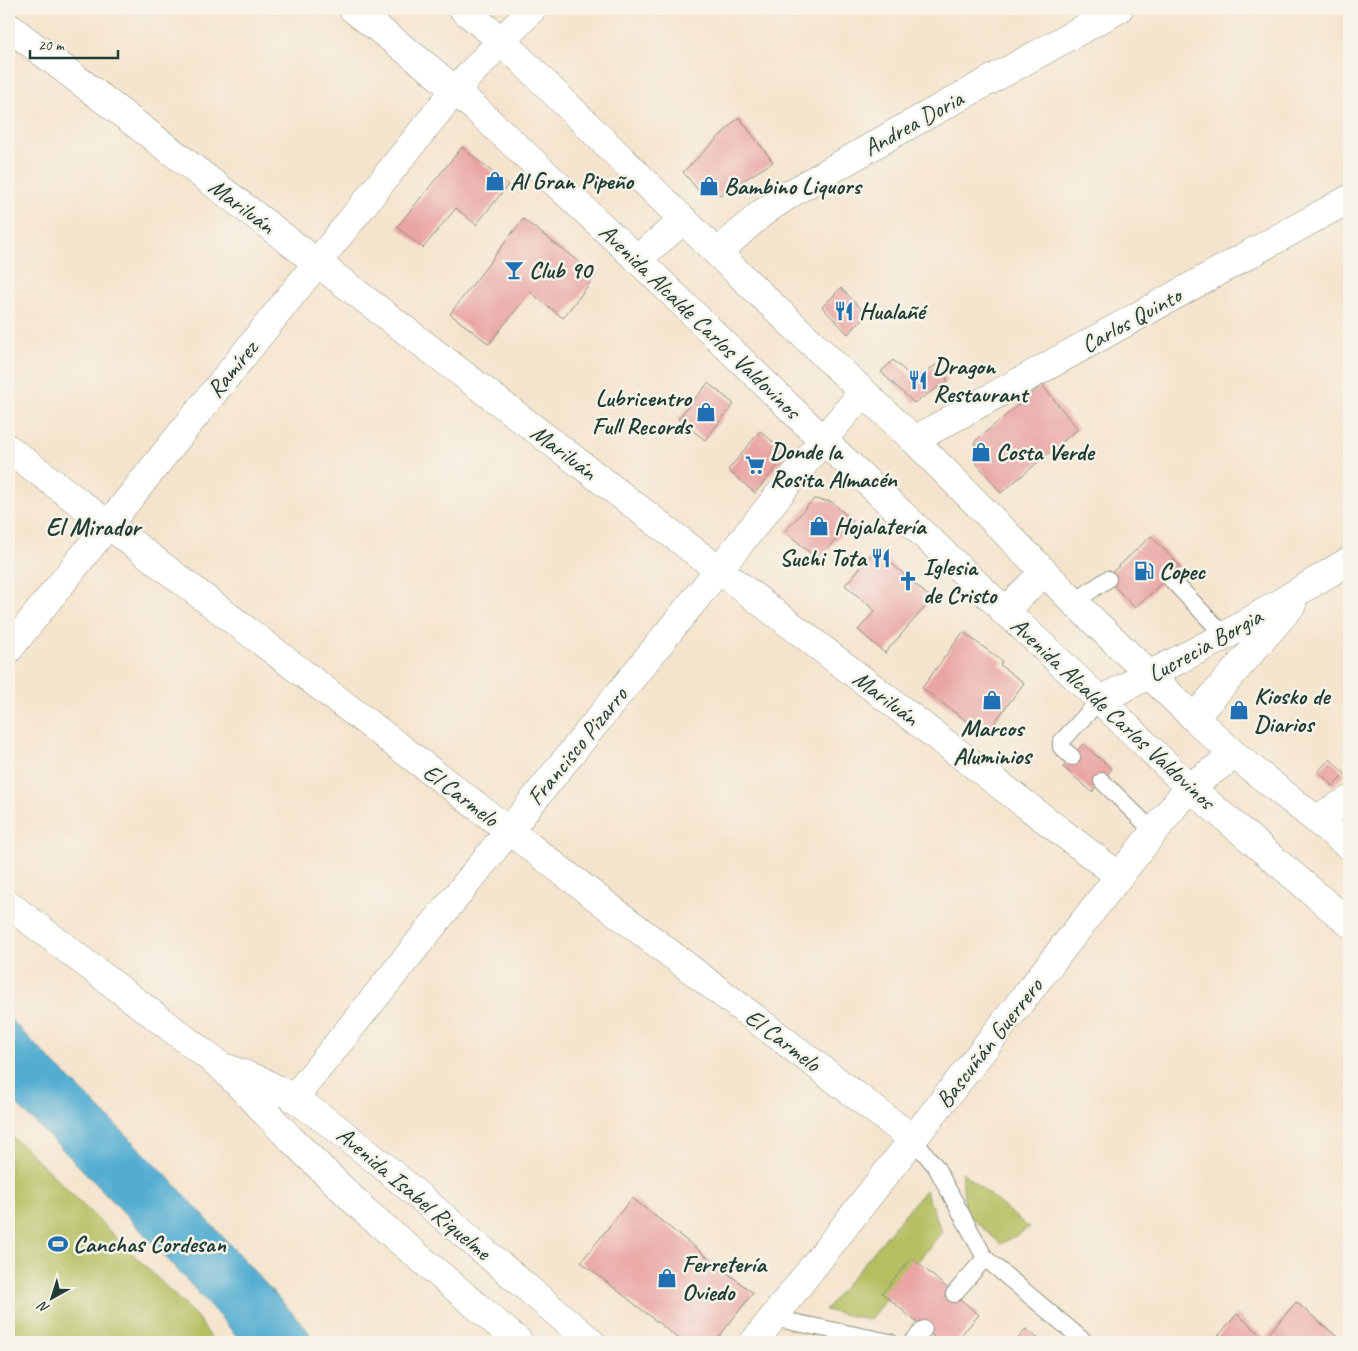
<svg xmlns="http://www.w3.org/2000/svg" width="1358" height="1351" viewBox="0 0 1358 1351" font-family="Caveat,sans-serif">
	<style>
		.green { fill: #b4bf61; stroke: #6a7e4a }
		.water { fill: #53add1; stroke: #397582 }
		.building { fill: #e9a4a3 }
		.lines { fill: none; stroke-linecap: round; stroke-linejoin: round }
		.service-casing { stroke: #8a9080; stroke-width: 18 }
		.minor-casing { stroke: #8a9080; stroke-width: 29 }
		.secondary-casing { stroke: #8a9080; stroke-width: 29 }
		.trunk-casing { stroke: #8a9080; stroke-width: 29 }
		.service { stroke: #fff; stroke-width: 16 }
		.minor { stroke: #fff; stroke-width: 28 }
		.secondary { stroke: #fff; stroke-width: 28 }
		.trunk { stroke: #fff; stroke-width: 28 }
		.labels { text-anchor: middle; stroke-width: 5; stroke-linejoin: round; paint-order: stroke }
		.street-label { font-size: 24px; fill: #1f3d34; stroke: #f7f3e8 }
		.poi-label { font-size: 24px; font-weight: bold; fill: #1f3d34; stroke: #f7f3e8; text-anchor: start }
		.neighbourhood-label { font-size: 25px; font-weight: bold; fill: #1f3d34; stroke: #f7f3e8 }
	</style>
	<rect width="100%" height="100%" fill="#f7f3e8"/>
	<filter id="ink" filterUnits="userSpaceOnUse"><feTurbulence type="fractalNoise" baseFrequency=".02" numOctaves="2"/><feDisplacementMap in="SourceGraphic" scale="10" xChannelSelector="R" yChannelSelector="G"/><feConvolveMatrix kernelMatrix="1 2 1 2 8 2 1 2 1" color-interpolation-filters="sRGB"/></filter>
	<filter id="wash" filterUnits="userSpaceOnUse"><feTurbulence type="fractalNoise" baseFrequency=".0096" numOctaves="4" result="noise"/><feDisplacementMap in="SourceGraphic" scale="20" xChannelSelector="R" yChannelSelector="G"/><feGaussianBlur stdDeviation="1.12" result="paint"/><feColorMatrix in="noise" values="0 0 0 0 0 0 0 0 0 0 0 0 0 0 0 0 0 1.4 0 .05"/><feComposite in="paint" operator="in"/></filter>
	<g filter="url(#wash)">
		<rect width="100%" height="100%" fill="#f5e4cd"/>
		<!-- green -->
		<path class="green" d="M9,1135L23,1146L197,1317L214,1342H9Z
			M962,1172L1029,1228L1001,1244L965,1212Z
			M925,1190L942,1232L869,1320L825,1310Z"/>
		<!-- water -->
		<path class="water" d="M9,1018L169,1178L305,1327L315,1342H242C168,1257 90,1175 9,1097Z"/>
		<g id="blocks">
			<!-- building -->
			<path class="building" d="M739,117L773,162L720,195L698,190L683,172Z
				M462,147L508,185L476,225L456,208L423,248L397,227Z
				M523,219L596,275L563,318L530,292L489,344L450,314Z
				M841,288L867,315L848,334L822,307Z
				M893,360L914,379L938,364L948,381L914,403L881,372Z
				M708,383L734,404L705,440L678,419Z
				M1042,385L1078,429L1001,493L973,459L975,441Z
				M760,431L783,450V459L755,493L728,470Z
				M814,499L832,502L853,521L818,560L785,531Z
				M1151,536L1180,566L1135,608L1106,578Z
				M876,550L932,599L885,653L858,630L875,611L845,585Z
				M963,632L1002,661L1000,665L1024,683L985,735L922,688Z
				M1083,744L1112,769L1092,792L1063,767Z
				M1330,759L1345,774L1333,786L1318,771Z
				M632,1198L753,1293L715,1342H683L581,1262Z
				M912,1258L979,1315L955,1342H940L882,1293Z
				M1296,1302L1343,1342H1213L1237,1314L1265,1338Z
				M1026,1329L1042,1342H1015Z"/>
		</g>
	</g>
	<g filter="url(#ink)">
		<use href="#blocks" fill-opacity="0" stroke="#8a9080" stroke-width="1"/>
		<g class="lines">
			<defs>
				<path id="service" d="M1169,577L1225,636
					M1074,602L1108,579
					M1072,757L1061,747V742L1100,700
					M1102,781L1154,832
					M913,1139L936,1167L985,1258L1085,1342
					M954,1294L985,1258
					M773,1318L890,1342
					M912,1342L924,1329"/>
				<path id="minor" d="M9,27L1119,876
					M717,253L762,213L790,194L902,129L1119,9
					M914,440L1349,199
					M9,449L913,1139
					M9,649L455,90
					M1100,700L1225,636L1349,561
					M1194,718L1292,605
					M1316,819L1349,800
					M294,1098L823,440"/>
				<path id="secondary" d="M353,9L430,69L476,109L637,259L823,440L1100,700L1189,787L1349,923
					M463,9L502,41L717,253L914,440L1074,602L1194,718L1235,755L1349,846
					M455,90L532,9
					M637,259L684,220
					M823,440L863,392
					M1004,612L1044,572
					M754,1342L1189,787L1235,755"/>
				<path id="trunk" d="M9,905L222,1067L290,1138L366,1212L519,1342
					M226,1068L260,1080L294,1098L335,1127L387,1169L591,1342"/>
			</defs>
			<!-- service casing -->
			<use href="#service" class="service-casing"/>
			<!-- minor casing -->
			<use href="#minor" class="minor-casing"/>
			<!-- secondary casing -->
			<use href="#secondary" class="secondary-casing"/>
			<!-- trunk casing -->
			<use href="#trunk" class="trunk-casing"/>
			<!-- service -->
			<use href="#service" class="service"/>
			<!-- minor -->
			<use href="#minor" class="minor"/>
			<!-- secondary -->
			<use href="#secondary" class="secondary"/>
			<!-- trunk -->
			<use href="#trunk" class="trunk"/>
		</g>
	</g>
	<!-- icons -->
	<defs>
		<symbol id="shop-bare" viewBox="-9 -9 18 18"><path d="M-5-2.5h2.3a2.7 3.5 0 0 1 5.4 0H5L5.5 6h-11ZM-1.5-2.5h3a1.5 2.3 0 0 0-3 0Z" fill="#1f6fb2" stroke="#f7f3e8" stroke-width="2.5" paint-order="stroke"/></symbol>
		<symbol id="bar-bare" viewBox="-9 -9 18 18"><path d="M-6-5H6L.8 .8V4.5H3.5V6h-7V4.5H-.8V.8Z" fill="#1f6fb2" stroke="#f7f3e8" stroke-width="2.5" paint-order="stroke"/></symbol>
		<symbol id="restaurant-bare" viewBox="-9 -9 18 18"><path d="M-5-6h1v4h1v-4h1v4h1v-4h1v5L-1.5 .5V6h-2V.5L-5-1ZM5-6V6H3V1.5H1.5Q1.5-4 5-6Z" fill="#1f6fb2" stroke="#f7f3e8" stroke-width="2.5" paint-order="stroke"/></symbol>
		<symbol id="supermarket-bare" viewBox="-9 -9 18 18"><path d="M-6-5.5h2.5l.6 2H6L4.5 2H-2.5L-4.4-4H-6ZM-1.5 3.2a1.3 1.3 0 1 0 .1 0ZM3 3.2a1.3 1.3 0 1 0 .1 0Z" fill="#1f6fb2" stroke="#f7f3e8" stroke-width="2.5" paint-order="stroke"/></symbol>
		<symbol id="fuel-bare" viewBox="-9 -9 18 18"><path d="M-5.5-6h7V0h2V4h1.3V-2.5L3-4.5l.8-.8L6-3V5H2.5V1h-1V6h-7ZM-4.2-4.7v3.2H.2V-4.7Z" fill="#1f6fb2" stroke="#f7f3e8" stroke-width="2.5" paint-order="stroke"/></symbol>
		<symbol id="church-bare" viewBox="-9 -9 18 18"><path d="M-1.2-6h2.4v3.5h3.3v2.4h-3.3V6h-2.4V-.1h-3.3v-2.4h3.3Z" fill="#1f6fb2" stroke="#f7f3e8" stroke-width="2.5" paint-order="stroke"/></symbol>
		<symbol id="stadium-bare" viewBox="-9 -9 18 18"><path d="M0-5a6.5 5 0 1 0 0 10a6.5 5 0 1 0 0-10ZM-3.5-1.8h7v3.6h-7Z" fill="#1f6fb2" stroke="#f7f3e8" stroke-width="2.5" paint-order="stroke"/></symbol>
	</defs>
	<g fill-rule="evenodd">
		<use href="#shop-bare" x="481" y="167" width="28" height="28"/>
		<use href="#shop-bare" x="695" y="172" width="28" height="28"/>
		<use href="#bar-bare" x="500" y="256" width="28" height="28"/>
		<use href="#restaurant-bare" x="830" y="297" width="28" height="28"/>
		<use href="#restaurant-bare" x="904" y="366" width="28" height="28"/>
		<use href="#shop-bare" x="692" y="398" width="28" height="28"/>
		<use href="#shop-bare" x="967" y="438" width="28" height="28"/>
		<use href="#supermarket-bare" x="741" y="451" width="28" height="28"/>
		<use href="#shop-bare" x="805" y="512" width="28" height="28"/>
		<use href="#restaurant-bare" x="867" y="544" width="28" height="28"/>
		<use href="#fuel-bare" x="1130" y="557" width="28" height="28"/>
		<use href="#church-bare" x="894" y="567" width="28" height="28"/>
		<use href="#shop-bare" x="978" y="686" width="28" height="28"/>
		<use href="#shop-bare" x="1225" y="696" width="28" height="28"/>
		<use href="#stadium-bare" x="44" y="1230" width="28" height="28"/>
		<use href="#shop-bare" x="653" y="1264" width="28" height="28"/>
	</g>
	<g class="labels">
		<!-- street labels -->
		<g class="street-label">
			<text transform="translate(913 123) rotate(-29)" y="8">Andrea Doria</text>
			<text transform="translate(242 206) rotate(37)" y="8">Mariluán</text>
			<text transform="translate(1131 320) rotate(-29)" y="8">Carlos Quinto</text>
			<text transform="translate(700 321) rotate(44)" y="8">Avenida Alcalde Carlos Valdovinos</text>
			<text transform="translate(232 369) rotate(-51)" y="8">Ramírez</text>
			<text transform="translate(564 452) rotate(37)" y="8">Mariluán</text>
			<text transform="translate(1205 645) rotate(-29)" y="8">Lucrecia Borgia</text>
			<text transform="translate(886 698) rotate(37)" y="8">Mariluán</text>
			<text transform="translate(1113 713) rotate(43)" y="8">Avenida Alcalde Carlos Valdovinos</text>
			<text transform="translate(577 746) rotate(-51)" y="8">Francisco Pizarro</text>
			<text transform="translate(461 795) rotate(37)" y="8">El Carmelo</text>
			<text transform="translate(783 1040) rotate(37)" y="8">El Carmelo</text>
			<text transform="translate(989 1043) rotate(-52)" y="8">Bascuñán Guerrero</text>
			<text transform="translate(414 1193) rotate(40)" y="8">Avenida Isabel Riquelme</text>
		</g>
		<!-- poi labels -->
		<g class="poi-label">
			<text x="510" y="189">Al Gran Pipeño</text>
			<text x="724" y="194">Bambino Liquors</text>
			<text x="529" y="278">Club 90</text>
			<text x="859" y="319">Hualañé</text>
			<text x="933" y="374">Dragon<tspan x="933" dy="28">Restaurant</tspan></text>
			<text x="691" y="406" text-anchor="end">Lubricentro<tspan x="691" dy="28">Full Records</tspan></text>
			<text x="770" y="459">Donde la<tspan x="770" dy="28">Rosita Almacén</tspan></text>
			<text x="996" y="460">Costa Verde</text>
			<text x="834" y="534">Hojalatería</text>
			<text x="866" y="566" text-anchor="end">Suchi Tota</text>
			<text x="923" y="575">Iglesia<tspan x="923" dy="28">de Cristo</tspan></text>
			<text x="1159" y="579">Copec</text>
			<text x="1254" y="704">Kiosko de<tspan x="1254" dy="28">Diarios</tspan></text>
			<text x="992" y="736" text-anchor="middle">Marcos<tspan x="992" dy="28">Aluminios</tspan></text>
			<text x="73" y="1252">Canchas Cordesan</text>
			<text x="682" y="1272">Ferretería<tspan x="682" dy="28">Oviedo</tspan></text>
		</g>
		<!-- neighbourhood labels -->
		<g class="neighbourhood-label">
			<text x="93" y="535">El Mirador</text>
		</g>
	</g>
	<!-- margin -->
	<rect width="1358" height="1351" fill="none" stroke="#f7f3e8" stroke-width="30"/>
	<!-- north arrow -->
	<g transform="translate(52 1298) rotate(219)" stroke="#f7f3e8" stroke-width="4" paint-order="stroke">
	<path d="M0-4L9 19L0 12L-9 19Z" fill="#1f3d34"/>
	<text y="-8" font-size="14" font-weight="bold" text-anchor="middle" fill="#1f3d34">N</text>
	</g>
	<!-- scale -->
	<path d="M30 50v8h88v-8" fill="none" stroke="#1f3d34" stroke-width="2.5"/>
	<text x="38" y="50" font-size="15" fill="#1f3d34" stroke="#f7f3e8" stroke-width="4" paint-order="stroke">20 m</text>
</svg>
